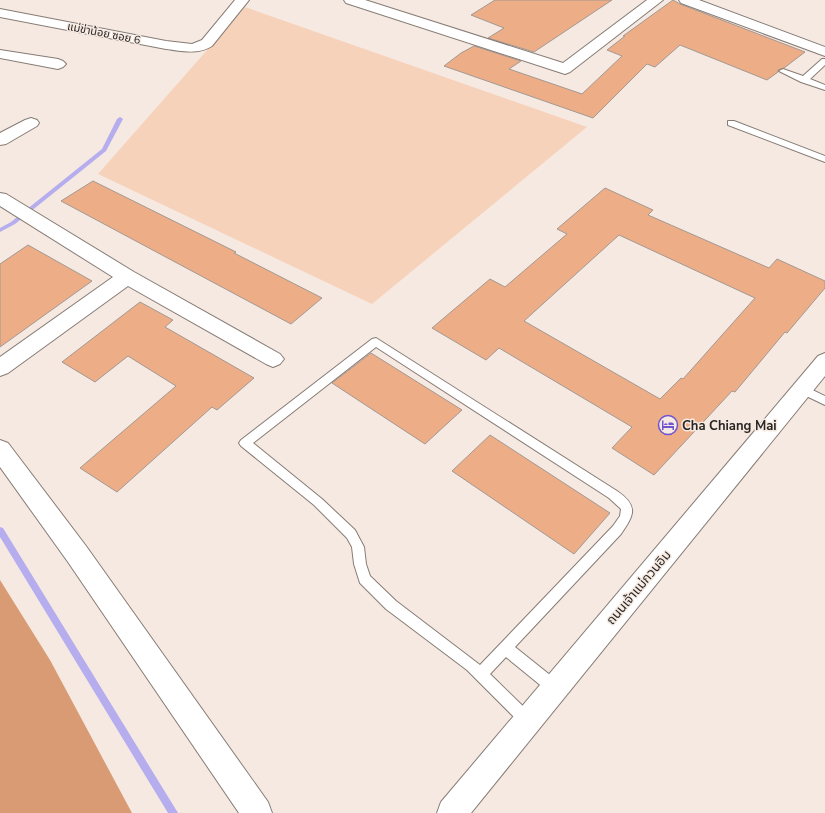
<svg xmlns="http://www.w3.org/2000/svg" width="825" height="813" viewBox="0 0 825 813" font-family="'Nunito Sans','Noto Sans Thai',sans-serif">
	<style>
		.green { fill: #f7d2bb }
		.forest { fill: #d99b74 }
		.lines { fill: none; stroke-linecap: round; stroke-linejoin: round }
		.stream { fill: #b5adee; fill-rule: evenodd }
		.building { fill: #edae87; stroke: #a39892; fill-rule: evenodd }
		.lane-casing { stroke: #867c75; stroke-width: 2 }
		.street-casing { stroke: #867c75; stroke-width: 2 }
		.lane { fill: #fff; fill-rule: evenodd }
		.street { fill: #fff; fill-rule: evenodd }
		.labels { text-anchor: middle; stroke-width: 3; stroke-linejoin: round; paint-order: stroke }
		.far-street-label { font-size: 11px; fill: #292522; stroke: #f5e9e2 }
		.poi-label { font-size: 13px; font-weight: bold; fill: #292522; stroke: #f5e9e2; text-anchor: start }
		.street-label { font-size: 13px; fill: #292522; stroke: #f5e9e2 }
	</style>
	<rect width="100%" height="100%" fill="#f5e9e2"/>
	<!-- green -->
	<path class="green" d="M245,7L587,127L372,304L98,174Z"/>
	<!-- forest -->
	<path class="forest" d="M0,580L50,660L132,813H0Z"/>
	<g class="lines">
		<!-- stream -->
		<path class="stream" d="M120,117L123,119L106,151L15,224L0,232V228L11,222L102,149L117,119Z
			M0,527L3,528L178,813H168L0,537Z"/>
	</g>
	<!-- building -->
	<path class="building" d="M495,0H612L534,52L488,38L504,28L471,15Z
		M673,0L680,4L805,52L784,68L778,70V72L767,80L680,45L655,67L647,64L593,118L444,66L461,53L474,46L521,61L509,69L582,94L622,56L607,50L625,36H623Z
		M93,181L236,252L234,253L322,298L291,324L61,201Z
		M605,188L653,210L648,215L769,268L777,259L825,281V288L787,333L785,332L735,392L732,391L654,475L612,448L632,427L499,348L486,360L432,328L490,279L505,287L567,234L557,229ZM619,235L755,298L683,379L681,378L660,399L524,321Z
		M28,245L92,281L0,347V264Z
		M140,302L173,320L165,327L254,378L217,410L212,407L117,492L80,468L176,386L128,356L95,382L62,362Z
		M371,353L462,410L425,444L332,383Z
		M490,435L610,513L574,554L452,471Z"/>
	<g class="lines">
		<defs>
			<path id="lane" d="M822,59H825V65L810,79L825,85V90L801,82L779,71L783,69L803,76Z
				M728,121H734L825,156V162L728,125Z
				M376,338L617,491C639,506 634,515 621,534L515,647L560,683L562,688L560,693L555,695L550,693L506,657L490,674L533,716L535,721L533,726L528,728L523,726L467,670L386,609L360,583L354,564L352,547L347,538L314,505L241,446L239,443L241,440L372,339ZM376,347L609,498L621,509L620,516L613,526L480,665L396,601L370,576L366,564L364,547L355,530L322,499L253,443Z
				M802,385L825,396V405L798,392L797,389L798,386Z"/>
			<path id="street" d="M235,0H249L212,46C198,55 182,51 166,49L0,17V9L166,41L192,44L202,40Z
				M344,0H365L563,63L647,0H663L570,72L565,74L346,3Z
				M679,0H699L825,47V56L681,3Z
				M0,50L58,59L63,61L66,64L63,67L58,69L0,58Z
				M31,118L37,120L39,123L37,126L6,144L0,145V133L25,120Z
				M0,193L6,194L134,272L280,354L284,359L280,364L273,367L266,364L128,286L8,373L0,376V357L113,277L0,206Z
				M825,353V376L471,813H437L441,802L818,356Z
				M0,440L8,443L86,546L268,802L272,813H239L68,562L0,467Z"/>
		</defs>
		<!-- lane casing -->
		<use href="#lane" class="lane-casing"/>
		<!-- street casing -->
		<use href="#street" class="street-casing"/>
		<!-- lane -->
		<use href="#lane" class="lane"/>
		<!-- street -->
		<use href="#street" class="street"/>
	</g>
	<!-- icons -->
	<defs>
		<symbol id="hotel-ring" viewBox="-11 -11 22 22"><circle r="9.5" fill="#f5e9e2" stroke="#7155cf" stroke-width="1.5"/><path d="M-6-4.5h1.5V1H6V5H4.5V3h-9V5H-6ZM-4 0a1.8 1.8 0 1 1 3.6 0ZM.5 0V-2.5h3Q6-2.5 6 0Z" fill="#7155cf"/></symbol>
	</defs>
	<g fill-rule="evenodd">
		<use href="#hotel-ring" x="657" y="414" width="22" height="22"/>
	</g>
	<g class="labels">
		<!-- far-street labels -->
		<g class="far-street-label">
			<text transform="translate(104 33) rotate(11)" y="4">แม่ข่าน้อย ซอย 6</text>
		</g>
		<!-- poi labels -->
		<g class="poi-label">
			<text x="682" y="430">Cha Chiang Mai</text>
		</g>
		<!-- street labels -->
		<g class="street-label">
			<text transform="translate(638 587) rotate(-50)" y="5">ถนนเจ้าแม่กวนอิม</text>
		</g>
	</g>
</svg>
